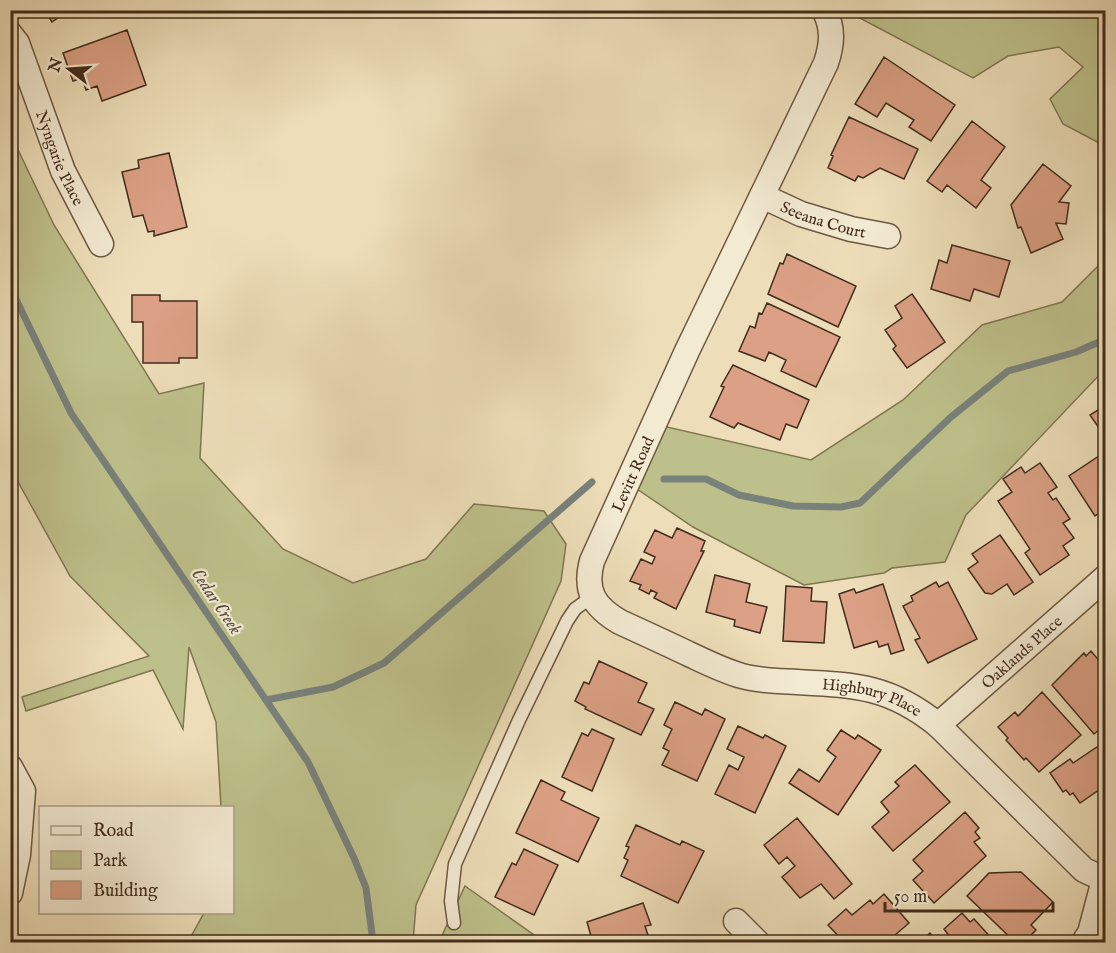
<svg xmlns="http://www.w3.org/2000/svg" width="1116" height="953" viewBox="0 0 1116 953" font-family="'IM FELL English',serif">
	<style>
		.green { fill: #bec08b; stroke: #807652; stroke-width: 1.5 }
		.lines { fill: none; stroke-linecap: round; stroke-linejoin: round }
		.stream { stroke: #79817b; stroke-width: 7 }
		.building { fill: #dba085; stroke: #422c1a; stroke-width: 1.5 }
		.lane-casing { stroke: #6d5842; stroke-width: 15 }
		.street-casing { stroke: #6d5842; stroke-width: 27 }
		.lane { stroke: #f3ead2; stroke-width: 12 }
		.street { stroke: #f3ead2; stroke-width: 24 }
		.labels { text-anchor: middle; stroke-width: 4.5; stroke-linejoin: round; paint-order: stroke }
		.street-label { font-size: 16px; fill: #422c1a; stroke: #f3ead2 }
		.water-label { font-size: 18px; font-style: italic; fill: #594f42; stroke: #f3ead2 }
	</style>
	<rect width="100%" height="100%" fill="#eddeb9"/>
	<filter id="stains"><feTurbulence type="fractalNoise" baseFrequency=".00333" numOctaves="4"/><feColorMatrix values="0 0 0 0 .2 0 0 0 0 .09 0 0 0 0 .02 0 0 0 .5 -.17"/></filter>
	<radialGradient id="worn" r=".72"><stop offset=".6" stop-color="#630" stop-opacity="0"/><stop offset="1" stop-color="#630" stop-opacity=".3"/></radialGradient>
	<!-- green -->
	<path class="green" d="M851,11H1105V146L1063,124L1050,99L1083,67L1059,47L1008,56L973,78L854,15Z
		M10,133L54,225L159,394L204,383L200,458L283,549L353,583L426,559L474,504L544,511L566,544L561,581L416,905L413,942H188L204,913L232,912V808L221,807L216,722L189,647L183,729L153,670L26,711L22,697L149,656L70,576L11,469Z
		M1105,259V369L966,515L945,562L892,568L884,573L804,585L693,527L634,487L663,426L811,460L903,400L982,325L1062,302Z
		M465,886L544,942H439Z"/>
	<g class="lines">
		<!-- stream -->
		<path class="stream" d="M10,287L71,413L308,762L354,858L366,888L373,942
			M664,479H706L739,495L793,506L841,507L860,503L951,417L1008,371L1076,352L1106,339
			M266,700L333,687L384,663L592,482"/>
	</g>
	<!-- building -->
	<path class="building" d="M44,10H69L52,22Z
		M127,30L146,85L102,101L97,86L86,90L82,78L73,81L63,53Z
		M884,57L955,105L931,141L909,127L914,120L886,103L877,117L855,104Z
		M849,117L918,149L904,179L880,168L863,178L858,176L855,181L828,168L833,156L831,155Z
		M972,121L1005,147L981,180L991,188L976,208L947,185L942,192L927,181Z
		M169,153L187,227L154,236V231L148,232L143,215L133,217L122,172L139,168L138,160Z
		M1043,164L1071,186L1059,202L1069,203L1066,224L1056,223L1063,239L1031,253L1021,227L1018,228L1011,205Z
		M952,245L1010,261L999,297L974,289L970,301L931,289L939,260L947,263Z
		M787,254L856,286L838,327L768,294L780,263L783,264Z
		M912,294L945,342L907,368L893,349L896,346L885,330L902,318L895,306Z
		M132,295H160V301H197V358H179V363H143V322H132Z
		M767,303L840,337L816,387L781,371L786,360L769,352L765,361L739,351L750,326L755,328L759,313L762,314Z
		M733,365L809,400L797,428L786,424L780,440L738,423L734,428L710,417L724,387L721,386Z
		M1106,405V438L1090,415Z
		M1102,454L1106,458V508L1095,516L1069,476Z
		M1040,463L1057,487L1048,493L1053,500L1056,498L1070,519L1063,523L1074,538L1063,546L1069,555L1040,575L1025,553L1030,549L998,501L1012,492L1003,479L1021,467L1025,473Z
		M677,528L705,541L701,551H704L676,609L654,598L657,593L651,590L649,594L639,589L641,585L630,581L641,559L652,564L655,557L644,552L655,530L672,538Z
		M1000,535L1033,582L1014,595L1007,584L992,594L985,593L968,569L978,562L972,554Z
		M715,575L750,584L746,602L767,607L760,633L734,626L735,620L706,612Z
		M936,582L939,587L948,582L977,639L928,663L915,640L920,638L903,606L913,601L911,596Z
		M883,584L904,650L891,654L888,644L879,647L877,641L854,648L839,594L854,589L856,593Z
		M786,586L812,588L811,601L827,602L824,643L783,641Z
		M1091,651L1106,669V724L1094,734L1052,685L1084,653L1086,656Z
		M599,661L647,683L638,702L654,709L641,735L585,709L586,707L575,701L584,682L589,684Z
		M1042,692L1081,735L1039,772L1026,758L1024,760L1006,740L1008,738L998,727L1015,712L1018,716Z
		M675,702L702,715L705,709L725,719L697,781L662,765L669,751L663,748L672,729L664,725Z
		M738,726L763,738L765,735L786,746L755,813L715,794L729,765L738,770L744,757L727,749Z
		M592,729L614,739L592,791L562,777L582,733L588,736Z
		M841,730L855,739L858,735L881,750L838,815L789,783L799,769L819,782L836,757L827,750Z
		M1106,741V785L1080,803L1073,793L1070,795L1066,790L1063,792L1050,773L1070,759L1073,763Z
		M915,765L950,802L893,851L872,827L889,812L881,802L899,786L895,782Z
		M541,780L565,792L561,800L599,818L578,862L516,833Z
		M965,812L979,828L975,832L980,838L974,842L986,856L934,903L913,880L923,871L913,860Z
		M797,818L852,884L834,899L821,884L800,898L782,877L795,866L787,857L779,864L764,845Z
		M636,825L680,845L682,841L704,851L678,903L621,876L628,860L624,858L629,847L626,846Z
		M524,849L558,865L534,915L495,897L512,863L516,865Z
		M1021,872L1053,902L1031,925L1036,930L1024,942H1015L967,896L989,873Z
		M884,894L909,923L887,942H844L828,925L846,909L852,915L870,900L873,904Z
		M643,903L651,925L645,926L649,938L636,942H589L587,937L591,936L587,922Z
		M962,913L970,922L974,919L995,942H920L930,933L934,938L938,935L945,942L950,937L944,929Z"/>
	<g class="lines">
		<defs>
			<path id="lane" d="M454,923L451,901L455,864L519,720L567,621L575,609L593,596"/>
			<g id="street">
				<path id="s1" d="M824,10C834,28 832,45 826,63L687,351L592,561C584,591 594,607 620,622C644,633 668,644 691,655C708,663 724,671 742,676C760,681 779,681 797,682C856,685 890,686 938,725L1084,870L1106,880"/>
				<path id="s2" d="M10,34L17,43L63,171L101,244"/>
				<path id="s3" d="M762,196L801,214L851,229L888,236"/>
				<path id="s4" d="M938,725L1106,577"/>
				<path d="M10,767L23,791L18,855L10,893"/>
				<path d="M736,921L757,942"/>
				<path d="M1084,942L1090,933L1104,880"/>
			</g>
		</defs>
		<!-- lane casing -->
		<use href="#lane" class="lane-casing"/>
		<!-- street casing -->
		<use href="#street" class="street-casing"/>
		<!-- lane -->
		<use href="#lane" class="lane"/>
		<!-- street -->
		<use href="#street" class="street"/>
	</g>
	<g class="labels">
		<!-- street labels -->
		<g class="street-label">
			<text dy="6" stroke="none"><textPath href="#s2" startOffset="134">Nyngarie Place</textPath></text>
			<text dy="6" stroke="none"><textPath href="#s3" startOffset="66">Seeana Court</textPath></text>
			<text transform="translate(632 474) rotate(-66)" y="6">Levitt Road</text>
			<text dy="6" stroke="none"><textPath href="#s4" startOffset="111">Oaklands Place</textPath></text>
			<text dy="6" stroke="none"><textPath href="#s1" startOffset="945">Highbury Place</textPath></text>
		</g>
		<!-- water labels -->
		<g class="water-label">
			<text transform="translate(217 601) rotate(56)" y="6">Cedar Creek</text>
		</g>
	</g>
	<!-- margin -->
	<rect width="1116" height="953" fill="none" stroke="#eddeb9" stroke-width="36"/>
	<rect x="12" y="12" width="1092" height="929" fill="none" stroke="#422c1a" stroke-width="3"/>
	<rect x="18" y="18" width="1080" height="917" fill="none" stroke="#422c1a" stroke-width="1.5"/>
	<!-- legend -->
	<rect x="39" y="806" width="195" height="108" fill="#f3ead2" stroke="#ac9e88" stroke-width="1.5"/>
	<rect x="51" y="826" width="30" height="9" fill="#f3ead2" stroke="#ac9e88" stroke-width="1.5"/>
	<text x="93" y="836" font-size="18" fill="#422c1a">Road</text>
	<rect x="51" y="851" width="30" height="18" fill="#bec08b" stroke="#ac9e88" stroke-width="1.5"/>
	<text x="93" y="866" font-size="18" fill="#422c1a">Park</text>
	<rect x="51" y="881" width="30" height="18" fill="#dba085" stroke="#ac9e88" stroke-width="1.5"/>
	<text x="93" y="896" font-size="18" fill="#422c1a">Building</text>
	<!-- north arrow -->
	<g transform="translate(69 69) rotate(287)" stroke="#f3ead2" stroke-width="4.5" paint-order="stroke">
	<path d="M0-4.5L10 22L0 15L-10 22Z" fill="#422c1a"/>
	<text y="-9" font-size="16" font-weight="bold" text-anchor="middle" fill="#422c1a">N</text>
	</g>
	<!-- scale -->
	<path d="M885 902v9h168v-9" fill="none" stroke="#422c1a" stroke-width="3"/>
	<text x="894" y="902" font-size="18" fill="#422c1a" stroke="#f3ead2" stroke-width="4.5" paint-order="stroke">50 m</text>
	<rect width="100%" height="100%" filter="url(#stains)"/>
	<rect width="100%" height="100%" fill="url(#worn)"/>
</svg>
